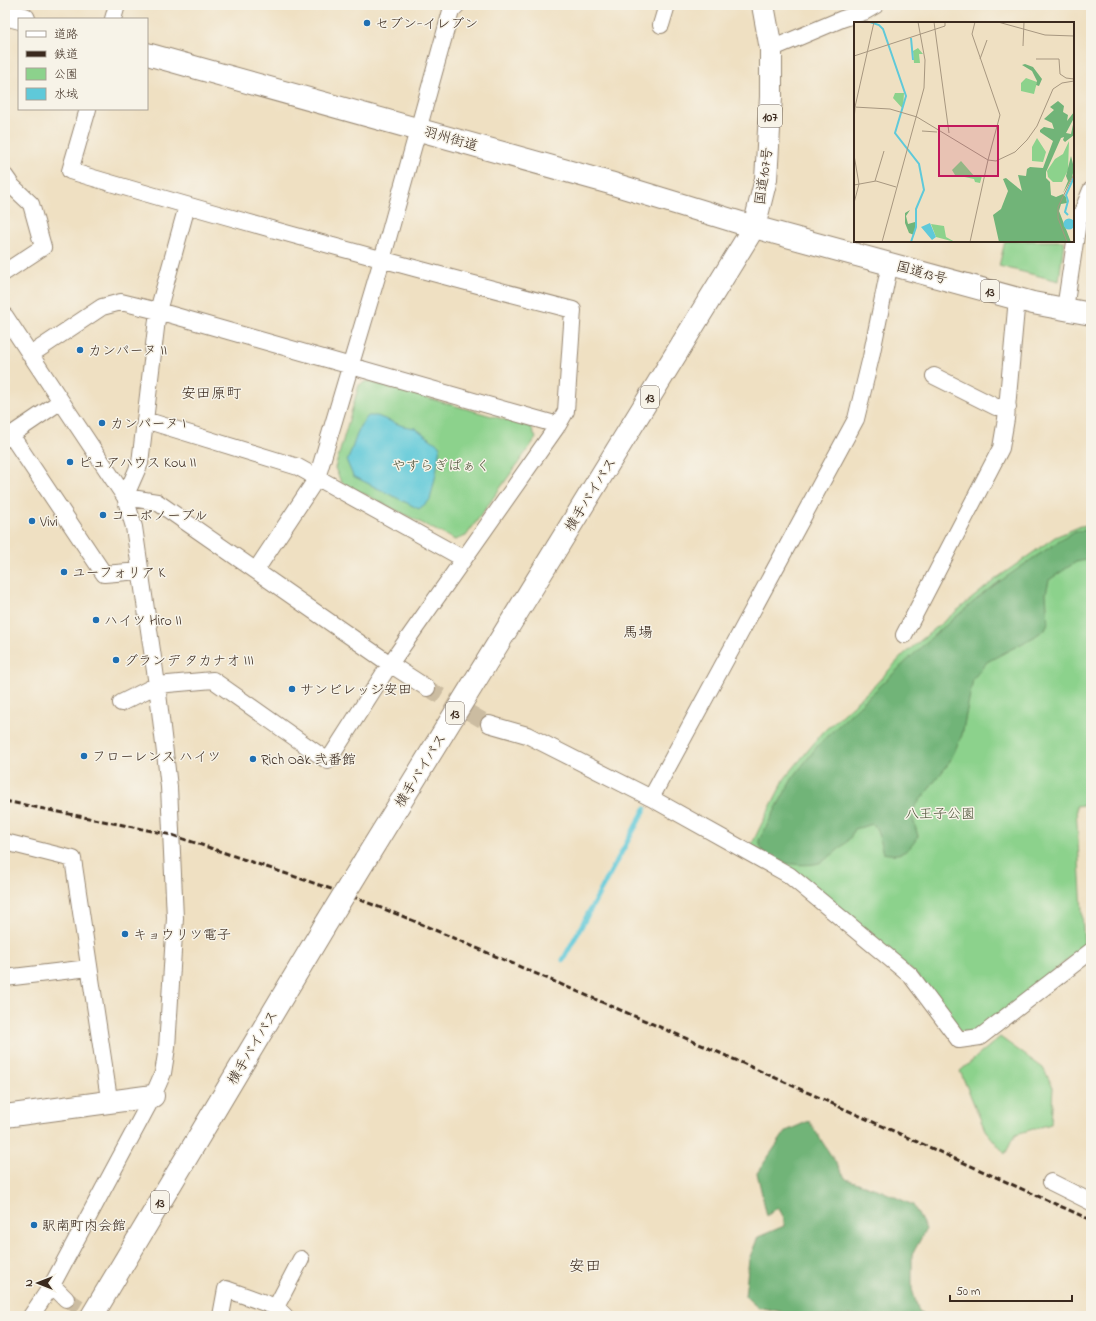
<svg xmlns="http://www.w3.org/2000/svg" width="1096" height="1321" viewBox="0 0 1096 1321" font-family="'Indie Flower','Klee One',sans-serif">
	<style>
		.green { fill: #8cd28c; stroke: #647e55 }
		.forest { fill: #71b478; stroke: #566f4b }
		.water { fill: #5fc9d9; stroke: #4d7a7c }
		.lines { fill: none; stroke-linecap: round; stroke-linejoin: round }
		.stream { stroke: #5fc9d9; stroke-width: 5 }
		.street-tunnel { stroke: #cbbca1; stroke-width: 16; stroke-dasharray: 16 8; stroke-linecap: butt }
		.street-casing { stroke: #958570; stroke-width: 18 }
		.secondary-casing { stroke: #958570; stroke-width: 24 }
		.highway-casing { stroke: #958570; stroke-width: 24 }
		.street { stroke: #fff; stroke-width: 16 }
		.secondary { stroke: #fff; stroke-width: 22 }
		.highway { stroke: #fff; stroke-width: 22 }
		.rail { stroke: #3b2a1e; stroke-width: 3; stroke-dasharray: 6 3; stroke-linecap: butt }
		.highway-bridge-casing { stroke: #958570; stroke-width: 24; stroke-linecap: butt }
		.highway-bridge { stroke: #fff; stroke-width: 22 }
		.poi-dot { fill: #1f6fb2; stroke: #f7f3e8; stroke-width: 1.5 }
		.labels { text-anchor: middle; stroke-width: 3; stroke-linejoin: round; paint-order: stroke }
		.shield { fill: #f7f3e8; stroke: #73665b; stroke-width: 1 }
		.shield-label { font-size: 13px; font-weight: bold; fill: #3b2a1e }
		.poi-label { font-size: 14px; fill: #3b2a1e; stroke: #f7f3e8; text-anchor: start }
		.street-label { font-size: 14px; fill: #3b2a1e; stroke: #f7f3e8 }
		.park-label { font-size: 14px; fill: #4f543a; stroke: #f7f3e8 }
		.neighbourhood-label { font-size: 15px; fill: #3b2a1e; stroke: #f7f3e8 }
		.quarter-label { font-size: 16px; fill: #3b2a1e; stroke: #f7f3e8 }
		.inset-river { fill: none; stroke: #5fc9d9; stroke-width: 2 }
		.inset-road { fill: none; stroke: #a79780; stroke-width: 1 }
		.view { fill: #c2185b; fill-opacity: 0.15; stroke: #c2185b; stroke-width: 2 }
		.inset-edge { fill: none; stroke: #3b2a1e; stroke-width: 2 }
	</style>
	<rect width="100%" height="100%" fill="#f7f3e8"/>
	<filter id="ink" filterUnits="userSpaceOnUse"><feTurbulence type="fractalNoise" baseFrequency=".025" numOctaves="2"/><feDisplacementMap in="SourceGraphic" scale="8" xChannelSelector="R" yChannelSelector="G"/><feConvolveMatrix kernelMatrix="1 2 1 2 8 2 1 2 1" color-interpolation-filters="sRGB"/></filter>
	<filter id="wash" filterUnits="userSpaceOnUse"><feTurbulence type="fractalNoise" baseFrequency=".012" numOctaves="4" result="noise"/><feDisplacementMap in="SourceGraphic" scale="16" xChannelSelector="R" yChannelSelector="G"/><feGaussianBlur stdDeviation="0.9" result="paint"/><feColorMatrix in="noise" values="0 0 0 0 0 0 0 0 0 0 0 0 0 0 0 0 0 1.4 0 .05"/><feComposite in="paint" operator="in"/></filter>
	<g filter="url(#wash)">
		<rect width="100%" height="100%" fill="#efe0c2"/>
		<!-- green -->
		<path class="green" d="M1005,241H1064L1059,281L999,266Z
			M367,381L531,427L536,438L466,536L455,540L341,482L335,468L359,385Z
			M1091,525V804L1076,806L1084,946L997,1018L974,1034L959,1031L919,977L821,891L751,846L760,827L785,778L824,731L874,686L904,654L997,578L1055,537L1081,526Z
			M1000,1037L1043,1068L1053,1087L1051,1124L1016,1134L1005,1154L985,1130L960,1071Z"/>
		<!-- forest -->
		<path class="forest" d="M1091,530V559L1076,562L1049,580L1046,593L1048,623L1045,629L1034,637L987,662L973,679L962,735L949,763L911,812L918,836C909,852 901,857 883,853C879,842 880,832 873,824L855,829C853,833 851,837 848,840C844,846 825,861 819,863C806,867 774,864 765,854C761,849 760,845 759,840L792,779L819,744L933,636L989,589L1032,559L1075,531Z
			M809,1121L846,1179L882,1191L913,1205L926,1229L912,1255V1289L919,1312L926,1316H804L757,1307L745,1296L749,1259L758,1237L784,1226V1218L778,1207L767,1216L757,1173L786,1131Z"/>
		<!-- water -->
		<path class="water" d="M368,416H377L403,426L415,428L440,446L436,474L430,500L419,509L353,476L347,462L360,426Z"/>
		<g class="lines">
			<!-- stream -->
			<path class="stream" d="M563,960L645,809"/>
		</g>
	</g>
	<g filter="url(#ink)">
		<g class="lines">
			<!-- street-tunnel -->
			<path class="street-tunnel" d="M427,688L489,724
				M66,1299L94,1316"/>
			<defs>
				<path id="street" d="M113,19L117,5
					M661,25L667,5
					M771,49L842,19L864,12L876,5
					M88,109L70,171C237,221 404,266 573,310L566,411L558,425L390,664L328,761L213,680L157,685L121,703
					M5,176L12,186L31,204L43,247L5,272
					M1065,309L1078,222L1091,190
					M5,316L61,401L125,497L134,527L157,685L169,787L175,918L167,1048L163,1073L153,1096L52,1285L31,1316
					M30,355L102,307L121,302L158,311L558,425
					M934,376L996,407H1008
					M145,420L298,467L464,559
					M11,435L104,574L140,571
					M5,439L61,401
					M125,497L157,502L390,664L427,688
					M125,497L140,463L158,311L187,206
					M256,570L317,478L382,260L451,11L457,5
					M904,635L1001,448L1006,419L1017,298
					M489,724L527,735L651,798L789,875L911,976L959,1040L980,1037L1091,951
					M651,798L856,419L871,357L890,263
					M5,842L73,859L108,1092V1103
					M5,978L89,968
					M1051,1182L1091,1202
					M52,1285L66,1299
					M276,1307L301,1259
					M221,1316L226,1289L276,1307L285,1316"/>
				<path id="secondary" d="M5,14L24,19
					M147,54L610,183L754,227
					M5,1116L153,1096"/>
				<path id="highway" d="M754,227L1033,303L1091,314
					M365,860L754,227L766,179L771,97V49L763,5
					M92,1316L324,927"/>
			</defs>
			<!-- street casing -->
			<use href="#street" class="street-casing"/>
			<!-- secondary casing -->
			<use href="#secondary" class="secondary-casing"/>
			<!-- highway casing -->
			<use href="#highway" class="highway-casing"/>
			<!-- street -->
			<use href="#street" class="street"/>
			<!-- secondary -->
			<use href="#secondary" class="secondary"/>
			<!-- highway -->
			<use href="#highway" class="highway"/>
			<!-- rail -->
			<path class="rail" d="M5,801L172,835L343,893L407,918L720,1053L1091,1220"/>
			<defs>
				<path id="highway-bridge" d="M324,927L365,860"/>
			</defs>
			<!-- highway-bridge casing -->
			<use href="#highway-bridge" class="highway-bridge-casing"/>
			<!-- highway-bridge -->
			<use href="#highway-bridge" class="highway-bridge"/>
		</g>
	</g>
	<!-- markers -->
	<g class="poi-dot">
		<circle cx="367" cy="23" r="4"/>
		<circle cx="80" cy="350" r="4"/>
		<circle cx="102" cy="423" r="4"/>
		<circle cx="70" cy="462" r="4"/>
		<circle cx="103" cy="515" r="4"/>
		<circle cx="32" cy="521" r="4"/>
		<circle cx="64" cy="572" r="4"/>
		<circle cx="96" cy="620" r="4"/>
		<circle cx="116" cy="660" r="4"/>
		<circle cx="292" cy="689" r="4"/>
		<circle cx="84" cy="756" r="4"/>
		<circle cx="253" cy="759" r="4"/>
		<circle cx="125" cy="934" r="4"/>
		<circle cx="34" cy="1225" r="4"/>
	</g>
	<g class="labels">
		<!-- shield labels -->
		<g class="shield">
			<rect x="758" y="105" width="24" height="22" rx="3"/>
			<rect x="981" y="280" width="18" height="22" rx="3"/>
			<rect x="641" y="386" width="18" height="22" rx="3"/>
			<rect x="446" y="702" width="18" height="22" rx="3"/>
			<rect x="151" y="1191" width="18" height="22" rx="3"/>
		</g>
		<g class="shield-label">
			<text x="770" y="121">107</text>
			<text x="990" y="296">13</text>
			<text x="650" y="402">13</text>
			<text x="455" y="718">13</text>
			<text x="160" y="1207">13</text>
		</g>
		<!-- poi labels -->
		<g class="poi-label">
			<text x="375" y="28">セブン-イレブン</text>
			<text x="88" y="355">カンパーヌ II</text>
			<text x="110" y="428">カンパーヌ I</text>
			<text x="78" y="467">ピュアハウス Kou II</text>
			<text x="111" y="520">コーポノーブル</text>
			<text x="40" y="526">Vivi</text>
			<text x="72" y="577">ユーフォリア K</text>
			<text x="104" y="625">ハイツ Hiro II</text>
			<text x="124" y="665">グランデ タカナオ III</text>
			<text x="300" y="694">サンビレッジ安田</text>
			<text x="92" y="761">フローレンス ハイツ</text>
			<text x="261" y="764">Rich Oak 弐番館</text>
			<text x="133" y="939">キョウリツ電子</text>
			<text x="42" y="1230">駅南町内会館</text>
		</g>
		<!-- street labels -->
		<g class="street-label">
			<text transform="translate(451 138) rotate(16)" y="5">羽州街道</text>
			<text transform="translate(763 176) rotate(-82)" y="5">国道107号</text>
			<text transform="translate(922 272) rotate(15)" y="5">国道13号</text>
			<text transform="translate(590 494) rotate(-58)" y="5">横手バイパス</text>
			<text transform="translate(420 770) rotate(-58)" y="5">横手バイパス</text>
			<text transform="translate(252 1047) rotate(-59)" y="5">横手バイパス</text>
		</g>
		<!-- park labels -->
		<g class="park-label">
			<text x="441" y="470">やすらぎぱぁく</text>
			<text x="940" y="818">八王子公園</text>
		</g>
		<!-- neighbourhood labels -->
		<g class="neighbourhood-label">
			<text x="211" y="398">安田原町</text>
			<text x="638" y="637">馬場</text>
		</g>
		<!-- quarter labels -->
		<g class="quarter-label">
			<text x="585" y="1271">安田</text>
		</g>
	</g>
	<!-- overview -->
	<g transform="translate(854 22)">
		<rect width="220" height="220" fill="#efe0c2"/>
		<path d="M64,26L69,32H65L66,41H60L59,29ZM172,56L183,60L180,72L167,69V61ZM41,71H50L49,87L39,76ZM183,116L192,130L189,140L178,139V125ZM215,119L214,148L208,160H199L194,155L193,149L201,137L209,132ZM107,139L121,155L128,154L126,161L121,160L120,157L101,153L98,148ZM77,202L90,204L92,215L101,220L82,215Z" fill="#8cd28c"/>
		<path d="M171,42L179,45L188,57L185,64L182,63L183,59L178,49L168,43ZM204,79L210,84L209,90L214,93L213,99L220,90V96L212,111L217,112L220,98V113L211,120L209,118L210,115L207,116L192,150V156L196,160L197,173L202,175L209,172L212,175L213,181L207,182L205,189L217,220H145L139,193L147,187L154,169L149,157L152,156L168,169L164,153L172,154L173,147L176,145L189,146L199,119L186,110V108L190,105L200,107L198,101L190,97L200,88L196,85ZM217,134L220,146L218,156L209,171L214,159L212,154ZM56,188L52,194L54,202L61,200L62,202L60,213L55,211L51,201V191Z" fill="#71b478"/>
		<path d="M209.5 202a5.5 5.5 0 1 1 11 0a5.5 5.5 0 1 1-11 0ZM76,201L82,215L78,218L67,205Z" fill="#5fc9d9"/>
		<path class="inset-river" d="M16,0L25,3L29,7L52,74L41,111L65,142L70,168L62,187V205L57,220M57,16L59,38M220,124V140M214,193L211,190L214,179L212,173L220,155"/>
		<path class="inset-road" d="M80,0L95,111M121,0L118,12L146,93L134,138M144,0L191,13L220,14M169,24L170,0M0,34L91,4V0M126,37L133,18M182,37H205L206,52L212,56L220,57M0,85L36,87L63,95L134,138L142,139L161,130L173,118L183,104L199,67L208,61L220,59M1,85L20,0M0,98L1,86M68,109L83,110M0,133L5,162L0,181M21,159L30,129M0,163L22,159L42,165M28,220L70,66L71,38L64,0M116,220L134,138M213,220L204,196V185L220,152"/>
		<path class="view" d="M85,104H144V154H85Z"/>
		<rect width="220" height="220" class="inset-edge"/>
	</g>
	<!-- margin -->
	<rect width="1096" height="1321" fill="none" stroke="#f7f3e8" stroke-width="20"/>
	<!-- legend -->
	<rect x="18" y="18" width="130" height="92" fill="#f7f3e8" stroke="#aca397"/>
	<rect x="26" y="31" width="20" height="6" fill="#ffffff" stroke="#aca397"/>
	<text x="54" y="38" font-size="12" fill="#3b2a1e">道路</text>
	<rect x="26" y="51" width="20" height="6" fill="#3b2a1e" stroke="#aca397"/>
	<text x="54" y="58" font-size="12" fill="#3b2a1e">鉄道</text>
	<rect x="26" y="68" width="20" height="12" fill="#8cd28c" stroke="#aca397"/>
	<text x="54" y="78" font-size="12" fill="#3b2a1e">公園</text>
	<rect x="26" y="88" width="20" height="12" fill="#5fc9d9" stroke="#aca397"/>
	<text x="54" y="98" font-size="12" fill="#3b2a1e">水域</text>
	<!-- north arrow -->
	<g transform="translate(38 1283) rotate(270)" stroke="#f7f3e8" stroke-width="3" paint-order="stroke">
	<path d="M0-3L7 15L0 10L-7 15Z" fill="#3b2a1e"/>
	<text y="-6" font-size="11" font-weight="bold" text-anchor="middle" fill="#3b2a1e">N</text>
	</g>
	<!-- scale -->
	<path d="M950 1295v6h122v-6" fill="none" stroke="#3b2a1e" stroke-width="2"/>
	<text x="956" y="1295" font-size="12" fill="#3b2a1e" stroke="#f7f3e8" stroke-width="3" paint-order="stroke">50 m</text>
</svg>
